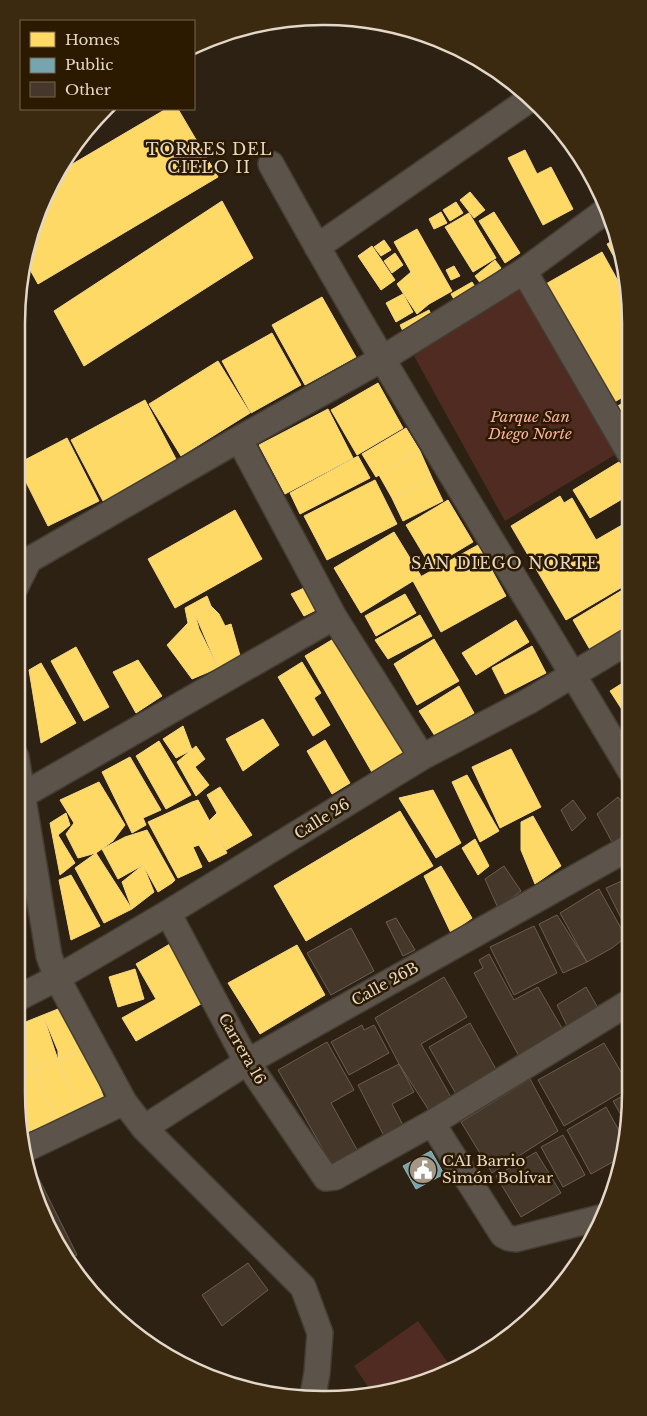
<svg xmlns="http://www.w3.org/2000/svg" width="647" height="1416" viewBox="0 0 647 1416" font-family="'Libre Baskerville',serif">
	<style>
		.green { fill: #502b22 }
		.homes { fill: #ffd966; stroke: #f7d883 }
		.public { fill: #76a5af; stroke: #97b4b6 }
		.building { fill: #45372a; stroke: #685e52 }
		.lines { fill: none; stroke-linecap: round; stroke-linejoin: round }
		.minor-casing { stroke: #453d32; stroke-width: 28 }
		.minor { stroke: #5c544a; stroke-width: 25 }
		.labels { text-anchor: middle; stroke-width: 5; stroke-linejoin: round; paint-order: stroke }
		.park-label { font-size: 15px; font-style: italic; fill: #fbb19f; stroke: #2c1a00 }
		.street-label { font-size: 15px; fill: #e3d7c7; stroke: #2c1a00 }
		.poi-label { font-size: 15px; fill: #e3d7c7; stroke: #2c1a00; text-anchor: start }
		.neighbourhood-label { font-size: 16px; letter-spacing: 1px; fill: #e3d7c7; stroke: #2c1a00 }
		.rim { fill: none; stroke: #e3d7c7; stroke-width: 2.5 }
	</style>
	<rect width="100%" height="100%" fill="#2c2112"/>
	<!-- green -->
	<path class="green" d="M523,277L623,450L505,521L414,356Z
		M418,1321L451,1367L373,1394L354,1366Z"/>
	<!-- homes -->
	<path class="homes" d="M166,109H178L218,177L38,284L28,266L40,206L64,169Z
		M559,128L567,136L595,185Z
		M525,150L537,174L551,167L573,209L543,225L508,158Z
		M470,192L485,210L474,218L460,200Z
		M222,201L253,258L84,366L54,311Z
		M456,202L463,213L450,221L443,210Z
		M441,212L447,223L434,229L429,219Z
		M494,212L520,253L505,263L479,221Z
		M469,213L496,258L473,272L445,227Z
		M417,229L452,291L429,304L394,242Z
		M616,239L624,266L620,268L607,244Z
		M384,240L391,250L381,256L374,247Z
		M372,246L395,280L381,290L358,256Z
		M602,252L628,299V394L611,404L544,285Z
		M395,253L403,265L392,273L384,261Z
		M495,260L501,268L481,284L475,276Z
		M454,266L460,276L451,280L446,270Z
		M411,272L429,304L417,314L397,284Z
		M472,282L478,291L456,303L451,294Z
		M403,294L413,312L396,322L386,303Z
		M322,297L356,357L305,385L272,325Z
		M429,310L434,321L405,335L400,325Z
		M272,333L301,385L251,413L222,361Z
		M218,361L250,413L181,456L149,404Z
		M378,383L403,428L357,455L331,410Z
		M145,400L177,461L103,501L71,440Z
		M628,400L629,430L616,407Z
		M328,409L353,458L285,494L259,445Z
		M406,428L420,451L376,477L362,454Z
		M67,438L99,501L48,526L17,464Z
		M420,451L432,478L392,498L379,475Z
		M358,456L370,478L300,514L290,493Z
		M627,457L629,460V495L590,518L573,490Z
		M432,478L443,501L403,521L392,498Z
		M375,480L397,524L327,560L304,516Z
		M560,496L564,503L572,498L596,540L629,521V583L566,620L511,526Z
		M448,500L473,542L431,567L406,525Z
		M235,510L262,559L175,608L148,559Z
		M394,532L421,576L361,613L334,568Z
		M478,545L506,596L441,632L413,581Z
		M629,586V633L592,653L573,620Z
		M304,588L316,610L304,616L291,594Z
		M405,594L416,613L376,636L365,616Z
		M207,596L211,606L195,614L199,629L218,668L192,679L167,645L188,623L185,608Z
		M211,606L219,614L225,626L231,624L241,659L218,668L195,614Z
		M420,615L432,636L388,659L375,640Z
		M516,620L529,642L476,675L462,653Z
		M335,638L405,757L373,774L305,656Z
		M434,639L459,681L417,705L394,664Z
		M532,646L546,673L505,694L492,668Z
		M76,647L109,707L84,721L51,661Z
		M138,660L162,696L136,713L113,672Z
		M302,662L321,693L314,698L330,725L313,736L278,677Z
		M41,663L76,723L41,743L29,670Z
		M629,679L630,722L610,691Z
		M459,686L474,713L435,736L419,711Z
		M263,719L279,745L243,771L226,739Z
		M183,726L192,750L176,758L163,739Z
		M325,740L350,783L332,794L307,751Z
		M159,741L191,795L166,809L136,756Z
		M196,746L205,759L195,767L209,785L196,796L177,762Z
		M511,749L541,807L500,828L472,767Z
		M130,757L161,810L143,818L146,825L132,833L102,772Z
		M467,775L499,831L480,842L452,782Z
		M99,782L125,825L113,841L96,853L78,858L66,834L74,823L60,800Z
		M220,787L252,835L226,850L209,821L217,813L207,795Z
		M433,790L461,843L436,858L399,798Z
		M198,800L227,853L209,862L199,845L193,847L202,867L178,878L148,822L192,802Z
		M400,811L433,866L306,941L274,886Z
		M66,813L70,825L58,835L75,863L60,875L50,823Z
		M533,816L561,866L535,884L521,850V822Z
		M147,830L175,880L172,883L158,892L143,865L118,879L102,849L125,837Z
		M475,839L489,866L478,875L462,848Z
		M96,853L132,909L104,923L75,868Z
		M143,865L154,892L132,909L122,882Z
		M441,866L472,918L451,933L424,876Z
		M71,875L100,926L71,940L59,880Z
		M180,938L213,997L136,1041L122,1018L156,999L136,964Z
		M297,945L325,995L260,1034L228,983Z
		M135,969L144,999L118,1007L109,977Z
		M68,1005L84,1048L58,1060V1051L43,1015Z
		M43,1015L58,1060L35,1070L36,1065L18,1025Z
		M18,1025L36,1065L35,1070L16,1079V1027Z
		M84,1048L106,1103L79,1112L58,1060Z
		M58,1060L79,1112L56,1121L35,1070Z
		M35,1070L56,1121L30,1131L18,1101L16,1079Z
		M18,1101L30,1131L23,1133Z"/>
	<!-- public -->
	<path class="public" d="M431,1151L444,1174L416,1189L403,1166Z"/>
	<!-- building -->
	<path class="building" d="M618,797L630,812V831L612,842L597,814Z
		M573,800L586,818L572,831L561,810Z
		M504,866L521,891L498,908L485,879Z
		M626,879L629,885L622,894L627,903H630V936L606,888Z
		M599,889L626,937L612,948L587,962L560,913Z
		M557,915L587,962L563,973L539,924Z
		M396,918L415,950L403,956L386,922Z
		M534,926L557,973L514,995L490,947Z
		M351,928L374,971L331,995L307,953Z
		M489,954L514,1000L538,987L566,1035L521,1060L474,973L483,968L479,960Z
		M444,977L467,1017L421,1044L452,1099L430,1112L399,1064L375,1018Z
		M586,987L601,1013L570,1032L557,1005Z
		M470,1023L497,1071L456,1094L429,1047Z
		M362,1025L364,1030L374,1025L389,1053L349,1075L331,1042Z
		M327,1042L354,1090L331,1103L360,1155L334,1169L278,1070Z
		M604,1043L630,1087L564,1126L538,1080Z
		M399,1064L414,1092L392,1104L404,1127L385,1138L358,1085Z
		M530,1079L558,1131L492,1173L461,1122Z
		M627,1094L630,1099L625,1122L613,1101Z
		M606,1107L622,1136L618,1159L591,1174L567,1130Z
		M563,1135L585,1175L563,1187L541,1147Z
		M536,1152L561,1193L521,1217L496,1176Z
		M37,1175L77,1255L71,1258L33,1192L31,1179Z
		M248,1263L268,1290L222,1326L202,1295Z"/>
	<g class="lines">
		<defs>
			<path id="minor" d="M271,164C384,370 510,568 630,770
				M317,247L530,99
				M524,271L629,452
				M239,439L334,617L422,757
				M16,586L29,560L239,439L382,359L524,271L608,209
				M16,757L49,956L57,978L124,1102L144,1128L303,1287L320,1333L317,1373L313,1395
				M16,796L23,795L334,617
				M168,913L247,1062L326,1178L335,1177L432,1123L630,1002
				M16,999L57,978L168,913L422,757L529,701L629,641
				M432,1123L503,1235L509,1238L516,1239L603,1217
				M144,1128L247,1062L630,847
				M26,1149L124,1102"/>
		</defs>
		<!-- minor casing -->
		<use href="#minor" class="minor-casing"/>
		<!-- minor -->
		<use href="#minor" class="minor"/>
	</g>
	<!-- icons -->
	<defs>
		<symbol id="civic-disc" viewBox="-11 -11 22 22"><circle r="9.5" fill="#a39788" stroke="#2c1a00"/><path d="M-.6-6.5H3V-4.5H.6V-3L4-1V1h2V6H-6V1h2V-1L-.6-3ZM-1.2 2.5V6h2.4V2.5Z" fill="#fff"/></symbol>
	</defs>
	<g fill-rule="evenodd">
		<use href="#civic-disc" x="407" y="1154" width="32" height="32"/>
	</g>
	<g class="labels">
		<!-- park labels -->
		<g class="park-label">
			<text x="530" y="422">Parque San<tspan x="530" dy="17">Diego Norte</tspan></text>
		</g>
		<!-- street labels -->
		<g class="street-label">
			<text transform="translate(322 819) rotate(-32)" y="5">Calle 26</text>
			<text transform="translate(385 984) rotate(-29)" y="5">Calle 26B</text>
			<text transform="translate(242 1049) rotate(60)" y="5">Carrera 16</text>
		</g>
		<!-- poi labels -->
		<g class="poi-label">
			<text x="442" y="1166">CAI Barrio<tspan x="442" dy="17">Simón Bolívar</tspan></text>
		</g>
		<!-- neighbourhood labels -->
		<g class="neighbourhood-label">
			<text x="209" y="155">TORRES DEL<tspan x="209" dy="18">CIELO II</tspan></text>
			<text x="505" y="569">SAN DIEGO NORTE</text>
		</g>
	</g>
	<!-- crop -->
	<path d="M0 0H647V1416H0ZM323 25H324A298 298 0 0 1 622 323V1093A298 298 0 0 1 324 1391H323A298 298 0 0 1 25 1093V323A298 298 0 0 1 323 25Z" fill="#3b2910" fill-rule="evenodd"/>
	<path class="rim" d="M323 25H324A298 298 0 0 1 622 323V1093A298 298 0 0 1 324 1391H323A298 298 0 0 1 25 1093V323A298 298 0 0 1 323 25Z"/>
	<!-- legend -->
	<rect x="20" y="20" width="175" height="90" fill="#2c1a00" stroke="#756650"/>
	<rect x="30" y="32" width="25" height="15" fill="#ffd966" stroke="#756650"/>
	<text x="65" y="45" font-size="15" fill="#e3d7c7">Homes</text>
	<rect x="30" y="58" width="25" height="15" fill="#76a5af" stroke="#756650"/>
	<text x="65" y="70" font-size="15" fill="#e3d7c7">Public</text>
	<rect x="30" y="82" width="25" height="15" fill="#45372a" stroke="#756650"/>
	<text x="65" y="95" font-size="15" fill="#e3d7c7">Other</text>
</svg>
